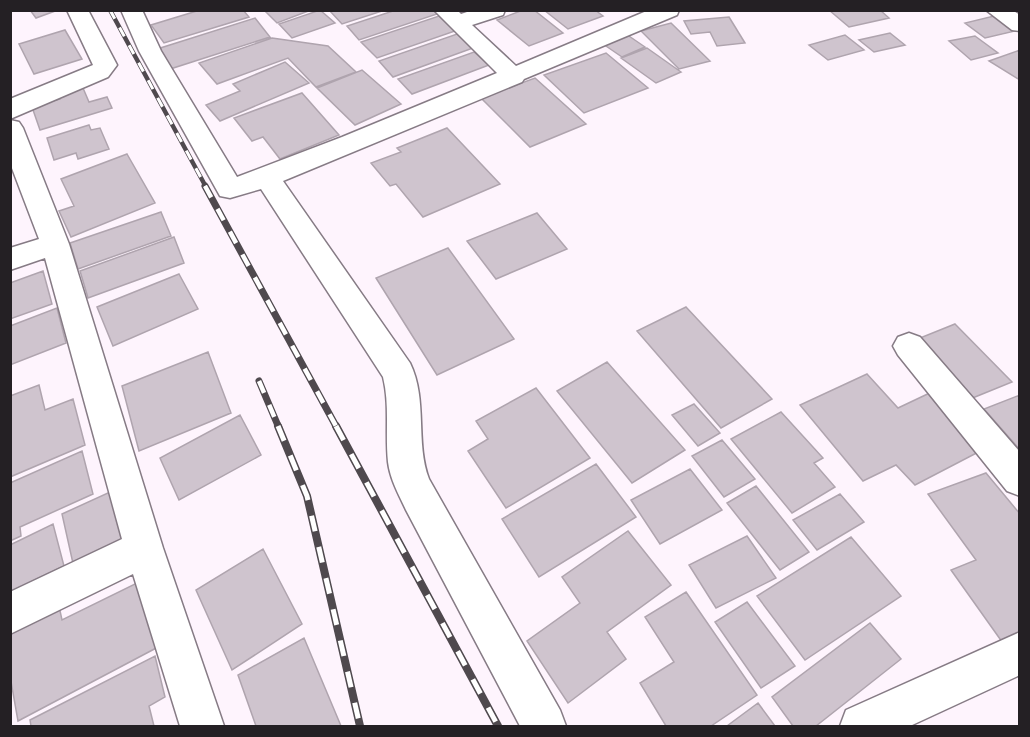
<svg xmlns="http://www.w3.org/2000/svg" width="1030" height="737" viewBox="0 0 1030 737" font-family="'IBM Plex Serif',serif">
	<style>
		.building { fill: #cfc4ce; stroke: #afa4ae; stroke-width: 1.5 }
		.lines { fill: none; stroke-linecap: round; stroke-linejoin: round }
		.minor-casing { stroke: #867b85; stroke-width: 3 }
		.minor { fill: #fff; fill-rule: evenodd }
		.rail-far2-casing { stroke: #4f494e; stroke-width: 4.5 }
		.rail-far1-casing { stroke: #4f494e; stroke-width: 7 }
		.rail-casing { stroke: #4f494e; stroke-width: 8 }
		.rail-far2 { stroke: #fff; stroke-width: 3; stroke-dasharray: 10; stroke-linecap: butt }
		.rail-far1 { stroke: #fff; stroke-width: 4.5; stroke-dasharray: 13; stroke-linecap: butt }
		.rail { stroke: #fff; stroke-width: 5; stroke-dasharray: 16; stroke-linecap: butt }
	</style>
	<rect width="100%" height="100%" fill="#fef4fd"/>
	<!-- building -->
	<path class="building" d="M30,10H58L36,18Z
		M200,10H243L249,17L164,43L151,25Z
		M271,10H311L277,23L266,12Z
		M320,10L335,23L292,38L279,24Z
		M329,10H385L342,24Z
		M396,10H433L437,14L359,40L347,26Z
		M523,10H534L563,33L529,46L497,20Z
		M544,10H595L603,16L568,29Z
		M829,10H880L889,18L849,27Z
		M439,16L455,31L377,58L361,42Z
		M994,16L1015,31L985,38L965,23Z
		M729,17L745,43L717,46L710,32L691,34L684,21Z
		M255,18L270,37L167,70L154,50Z
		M671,23L710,61L679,69L641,31Z
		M65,30L82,59L34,74L19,44Z
		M890,33L905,45L874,52L859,40Z
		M457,34L473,48L393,77L379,61Z
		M626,34L645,47L622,57L603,44Z
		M845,35L864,50L828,60L809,45Z
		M975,36L998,53L971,60L949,41Z
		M272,38L328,46L356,72L316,87L288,58L217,84L199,63Z
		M647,48L681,72L656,83L621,58Z
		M1020,50V80L989,61Z
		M474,52L489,65L412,94L398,79Z
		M606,53L648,88L584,113L544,75Z
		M285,62L309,83L220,121L206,105L240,91L233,84Z
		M362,70L401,104L355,125L317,88Z
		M535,78L586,124L530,147L481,98Z
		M83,88L89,102L107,97L112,108L40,130L32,107L60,99L59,95Z
		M302,93L339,135L280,159L263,137L252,141L234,118Z
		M89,125L91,130L100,128L109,149L78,159L76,153L54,160L47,138Z
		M447,128L500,184L423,217L396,184L390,186L371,163L401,152L397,148Z
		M127,154L155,203L71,237L59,211L74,206L61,179Z
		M161,212L171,236L78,269L70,243Z
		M537,213L567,249L496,279L467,241Z
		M174,237L184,263L88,298L80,271Z
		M448,248L514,339L437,375L376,278Z
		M43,271L52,304L10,319V283Z
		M179,274L198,309L113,346L97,307Z
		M686,307L772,399L721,428L637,331Z
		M57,308L66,343L10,365V326Z
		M955,324L1012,382L970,399L915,340Z
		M208,352L231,413L139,451L122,386Z
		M607,362L685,450L632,483L557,391Z
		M867,374L898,408L936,390L990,446L915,485L896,465L863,481L800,405Z
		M39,385L45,410L73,399L85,445L10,477V396Z
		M536,388L590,458L506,508L468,451L488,439L476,421Z
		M1020,395V450L984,409Z
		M694,404L720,433L698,446L672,415Z
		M781,412L823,458L814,463L835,487L792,513L731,439Z
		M240,415L261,455L179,500L160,458Z
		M722,440L755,479L724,497L692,456Z
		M82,451L93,494L20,527L21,536L10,541V483Z
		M596,464L636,517L539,577L502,519Z
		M690,469L722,510L660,544L631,500Z
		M986,473L1020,514V640L1005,646L951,570L976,560L928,494Z
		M756,486L809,552L780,570L727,503Z
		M110,492L124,545L74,568L62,514Z
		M840,494L864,522L817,550L793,520Z
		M53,524L64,566L10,592V545Z
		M628,531L671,585L607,632L626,659L568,703L527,641L580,603L562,577Z
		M747,536L776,578L716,608L689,565Z
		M851,537L901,596L805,660L757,596Z
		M263,549L302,624L232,670L196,590Z
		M141,581L160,646L18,721L10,676V629L59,606L62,620Z
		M686,592L757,695L711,726H666L640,683L674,662L645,617Z
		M747,602L795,666L761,688L715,622Z
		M870,623L901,659L816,726H793L772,697Z
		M304,638L341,726H256L238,675Z
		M155,656L165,697L149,706L154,726H31L30,720Z
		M758,703L775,726H727Z"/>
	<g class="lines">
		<defs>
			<path id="minor" d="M67,10H88L117,65L108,77L10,119V99L93,65Z
				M121,10H142L161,51L237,177L342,137L497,73L434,10H457L461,14L473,10H505L503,15L472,25L516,66L649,10H679L677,15L524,79L522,82L283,181L410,363C428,400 415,442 429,479L560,710L566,726H520L406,510C399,495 390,479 388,462C385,433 390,405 383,377L261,189L230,198L220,196L139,51Z
				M986,10H1012L1020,15V31L1012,30Z
				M10,120L19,122L23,128L69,244L163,548L224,726H180L133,574L10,634V592L122,539L45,258L10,270V248L39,239L10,163Z
				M909,333L920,337L1020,452V496L1007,491L898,355L893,346L898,337Z
				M1020,632V675L910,726H840L846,710Z"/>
		</defs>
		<!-- minor casing -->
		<use href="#minor" class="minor-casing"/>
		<!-- minor -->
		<use href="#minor" class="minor"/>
		<defs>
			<path id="rail-far2" d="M110,10L206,187"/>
			<path id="rail-far1" d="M205,186L337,428
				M259,381L279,428"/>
			<path id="rail" d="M278,426L307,496L360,726
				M336,426L498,726"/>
		</defs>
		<!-- rail-far2 casing -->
		<use href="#rail-far2" class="rail-far2-casing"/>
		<!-- rail-far1 casing -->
		<use href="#rail-far1" class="rail-far1-casing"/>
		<!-- rail casing -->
		<use href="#rail" class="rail-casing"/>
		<!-- rail-far2 -->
		<use href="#rail-far2" class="rail-far2"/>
		<!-- rail-far1 -->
		<use href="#rail-far1" class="rail-far1"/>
		<!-- rail -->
		<use href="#rail" class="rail"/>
	</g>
	<!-- border -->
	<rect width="1030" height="737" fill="none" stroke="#242024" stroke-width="24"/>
</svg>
